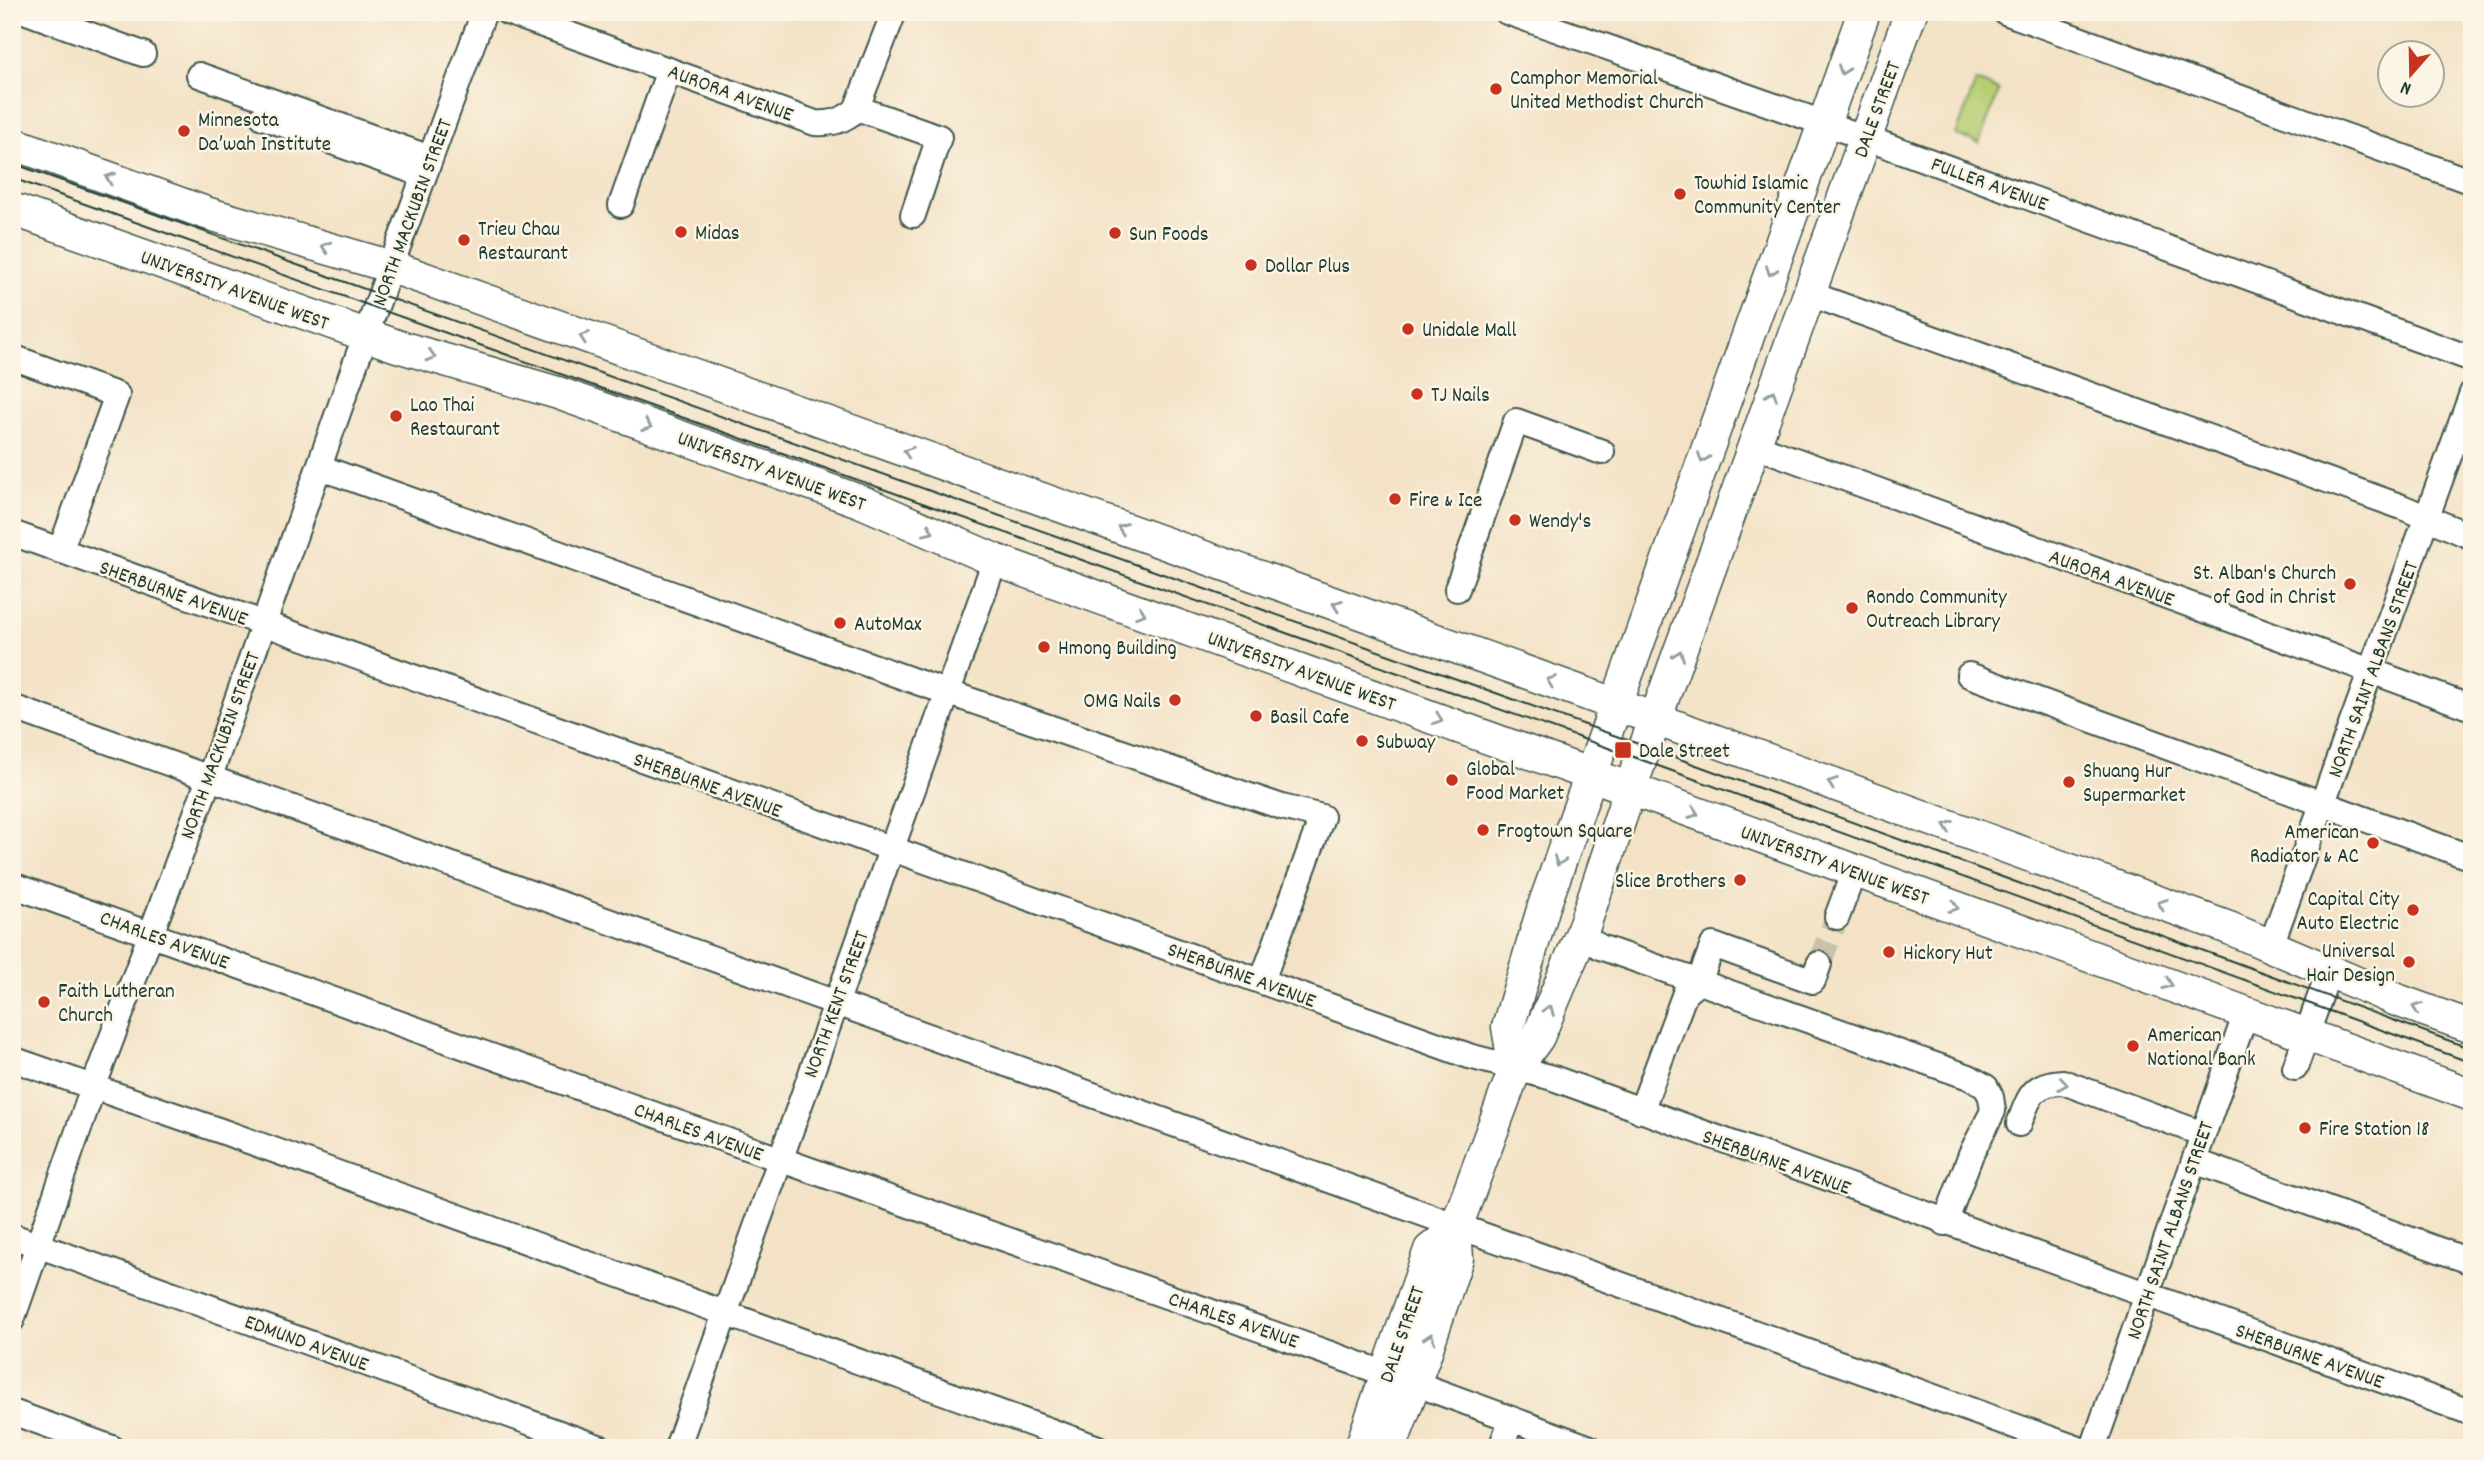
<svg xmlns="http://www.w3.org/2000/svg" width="2484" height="1460" viewBox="0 0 2484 1460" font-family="Dekko,sans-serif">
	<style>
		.green { fill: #b6ce72; stroke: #6a8653; stroke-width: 2 }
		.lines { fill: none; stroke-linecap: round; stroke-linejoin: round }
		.minor-tunnel { stroke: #c9c1a9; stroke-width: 24; stroke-dasharray: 24 12; stroke-linecap: butt }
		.minor-casing { stroke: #3f564a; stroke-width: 28 }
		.major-casing { stroke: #3f564a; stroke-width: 35 }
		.minor { stroke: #fff; stroke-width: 24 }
		.major { stroke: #fff; stroke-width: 32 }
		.tram { stroke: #1f3d34; stroke-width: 2 }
		.oneway { stroke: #8f9e9a }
		.poi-dot { fill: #c8321e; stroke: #fcf5e5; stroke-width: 2.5 }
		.labels { text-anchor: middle; stroke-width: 5; stroke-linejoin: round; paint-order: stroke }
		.poi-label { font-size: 21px; fill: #1f3d34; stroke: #fcf5e5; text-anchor: start }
		.street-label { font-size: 21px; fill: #1f3d34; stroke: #fcf5e5 }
	</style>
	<rect width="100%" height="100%" fill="#fcf5e5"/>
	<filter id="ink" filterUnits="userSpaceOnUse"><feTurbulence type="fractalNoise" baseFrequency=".0143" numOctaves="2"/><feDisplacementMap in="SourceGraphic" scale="14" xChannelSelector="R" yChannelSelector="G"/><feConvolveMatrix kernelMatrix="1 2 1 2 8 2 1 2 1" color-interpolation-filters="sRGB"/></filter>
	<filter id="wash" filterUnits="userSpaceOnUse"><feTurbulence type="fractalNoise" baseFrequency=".00686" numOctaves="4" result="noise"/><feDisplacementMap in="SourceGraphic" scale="28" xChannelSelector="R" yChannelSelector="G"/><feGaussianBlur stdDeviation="1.57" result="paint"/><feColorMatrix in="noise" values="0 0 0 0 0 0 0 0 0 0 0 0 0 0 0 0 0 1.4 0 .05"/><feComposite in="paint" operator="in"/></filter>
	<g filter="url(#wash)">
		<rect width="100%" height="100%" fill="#f3e2c6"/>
		<!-- green -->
		<path class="green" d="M1976,81L1999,90L1979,143L1956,135Z"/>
	</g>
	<g filter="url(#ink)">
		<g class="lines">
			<!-- minor-tunnel -->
			<path class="minor-tunnel" d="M1819,964L1837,917"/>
			<defs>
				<path id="minor" d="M27,12L143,54
					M507,12L815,123C833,124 842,121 856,110L894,12
					M1507,12L1866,138L2472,359
					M2005,12L2472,182
					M199,75L430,158
					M857,108L939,137L913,215
					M263,117L424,175
					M621,205L669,70
					M1810,294L2402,507L2472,537
					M12,357L117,395L60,551
					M1754,445L2472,708
					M319,467L920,683L1282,807L1322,817L1262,981
					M12,533L1469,1056L1553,1078L2472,1413
					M1457,589L1516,421L1602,452
					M1969,675L2472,858
					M12,707L2076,1448
					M12,885L779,1159L1387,1374
					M1837,917L1854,871
					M1581,935L1600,947L1969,1077L1986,1087L1991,1097L1993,1111L1971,1154L1945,1223
					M2271,945L2472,393
					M12,1059L221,1131L1098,1448
					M2295,1068L2329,971
					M1641,1111L1685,993L1699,982L1713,945L1813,981L1819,964
					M2019,1124C2029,1097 2032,1083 2063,1082L2203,1134
					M2194,1161L2472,1262
					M12,1236L601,1448
					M12,1320L93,1088L209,779L358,356L484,12
					M1414,1383L1590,1448
					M12,1412L112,1448
					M677,1448L995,560
					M1501,1448L1511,1419
					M2093,1448L2246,1013"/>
				<path id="major" d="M12,143L206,213L392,267L1573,689L2229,928L2394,999L2472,1027
					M12,209L397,346L558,393L862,502L995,560L1589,774L2472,1095
					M1515,1069L1508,1027L1544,906L1864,12
					M1361,1448L1430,1250L1455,1230
					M1390,1448L1425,1354L1457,1258L1455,1230L1515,1069L1538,1037L1581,935L1630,789L1911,12"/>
			</defs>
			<!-- minor casing -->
			<use href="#minor" class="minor-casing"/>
			<!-- major casing -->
			<use href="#major" class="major-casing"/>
			<!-- minor -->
			<use href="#minor" class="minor"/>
			<!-- major -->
			<use href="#major" class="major"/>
			<!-- tram -->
			<path class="tram" d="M12,163L1647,747L2472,1049
				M12,178L1642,760L2472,1063"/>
		</g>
		<!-- one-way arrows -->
		<defs><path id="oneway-chevron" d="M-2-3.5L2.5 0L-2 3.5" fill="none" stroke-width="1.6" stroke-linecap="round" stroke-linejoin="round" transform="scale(1.75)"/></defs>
		<g class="oneway">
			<use href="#oneway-chevron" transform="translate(1843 70) rotate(110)"/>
			<use href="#oneway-chevron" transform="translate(110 178) rotate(-160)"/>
			<use href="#oneway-chevron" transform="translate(326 247) rotate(-163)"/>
			<use href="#oneway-chevron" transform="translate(1771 271) rotate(110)"/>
			<use href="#oneway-chevron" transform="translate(584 337) rotate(-160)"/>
			<use href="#oneway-chevron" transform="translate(431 356) rotate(16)"/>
			<use href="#oneway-chevron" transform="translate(1772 395) rotate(-70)"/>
			<use href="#oneway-chevron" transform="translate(647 426) rotate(20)"/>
			<use href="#oneway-chevron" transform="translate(908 452) rotate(-160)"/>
			<use href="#oneway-chevron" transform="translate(1703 458) rotate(110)"/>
			<use href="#oneway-chevron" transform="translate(1122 528) rotate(-160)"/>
			<use href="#oneway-chevron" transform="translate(929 531) rotate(24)"/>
			<use href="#oneway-chevron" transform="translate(1337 605) rotate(-160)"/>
			<use href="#oneway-chevron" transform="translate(1141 613) rotate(20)"/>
			<use href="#oneway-chevron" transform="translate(1679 655) rotate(-70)"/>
			<use href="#oneway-chevron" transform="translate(1551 681) rotate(-160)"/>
			<use href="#oneway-chevron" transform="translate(1438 719) rotate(20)"/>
			<use href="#oneway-chevron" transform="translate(1832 783) rotate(-160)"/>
			<use href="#oneway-chevron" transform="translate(1694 813) rotate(20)"/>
			<use href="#oneway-chevron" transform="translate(1948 826) rotate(-160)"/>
			<use href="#oneway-chevron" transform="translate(1559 861) rotate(109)"/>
			<use href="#oneway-chevron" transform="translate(2162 904) rotate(-160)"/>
			<use href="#oneway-chevron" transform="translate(1954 907) rotate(20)"/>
			<use href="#oneway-chevron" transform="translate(2168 984) rotate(20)"/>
			<use href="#oneway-chevron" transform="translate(2417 1008) rotate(-160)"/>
			<use href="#oneway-chevron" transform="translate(1549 1010) rotate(-68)"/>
			<use href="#oneway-chevron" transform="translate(2063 1084) rotate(8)"/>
			<use href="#oneway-chevron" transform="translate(1430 1338) rotate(-72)"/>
		</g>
	</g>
	<!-- markers -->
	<g class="poi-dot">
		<circle cx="1496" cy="89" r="7"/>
		<circle cx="184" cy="131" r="7"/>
		<circle cx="1680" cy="194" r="7"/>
		<circle cx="681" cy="232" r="7"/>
		<circle cx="1115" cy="233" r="7"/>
		<circle cx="464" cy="240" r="7"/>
		<circle cx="1251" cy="265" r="7"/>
		<circle cx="1408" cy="329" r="7"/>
		<circle cx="1417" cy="394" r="7"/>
		<circle cx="396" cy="416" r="7"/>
		<circle cx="1395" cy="499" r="7"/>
		<circle cx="1515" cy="520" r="7"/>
		<circle cx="2350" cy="584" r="7"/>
		<circle cx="1852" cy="608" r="7"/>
		<circle cx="840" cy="623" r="7"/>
		<circle cx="1044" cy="647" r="7"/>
		<circle cx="1175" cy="700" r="7"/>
		<circle cx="1256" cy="716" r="7"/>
		<circle cx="1362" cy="741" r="7"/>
		<rect x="1614" y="741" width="18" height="18" rx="3.5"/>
		<circle cx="1452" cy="780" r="7"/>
		<circle cx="2069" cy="782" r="7"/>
		<circle cx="1483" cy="830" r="7"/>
		<circle cx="2373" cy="843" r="7"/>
		<circle cx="1740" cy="880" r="7"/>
		<circle cx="2413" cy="910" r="7"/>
		<circle cx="1889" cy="952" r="7"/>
		<circle cx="2409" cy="962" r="7"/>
		<circle cx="44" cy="1002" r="7"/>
		<circle cx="2133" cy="1046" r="7"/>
		<circle cx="2305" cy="1128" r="7"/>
	</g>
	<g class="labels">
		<!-- poi labels -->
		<g class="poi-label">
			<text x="1510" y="84">Camphor Memorial<tspan x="1510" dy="24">United Methodist Church</tspan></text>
			<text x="198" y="126">Minnesota<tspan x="198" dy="24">Da’wah Institute</tspan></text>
			<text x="1694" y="189">Towhid Islamic<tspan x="1694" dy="24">Community Center</tspan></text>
			<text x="478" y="235">Trieu Chau<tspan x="478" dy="24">Restaurant</tspan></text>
			<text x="695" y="239">Midas</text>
			<text x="1129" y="240">Sun Foods</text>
			<text x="1265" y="272">Dollar Plus</text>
			<text x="1422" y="336">Unidale Mall</text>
			<text x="1431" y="401">TJ Nails</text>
			<text x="410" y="411">Lao Thai<tspan x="410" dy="24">Restaurant</tspan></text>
			<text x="1409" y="506">Fire &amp; Ice</text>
			<text x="1529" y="527">Wendy's</text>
			<text x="2336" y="579" text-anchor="end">St. Alban's Church<tspan x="2336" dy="24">of God in Christ</tspan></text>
			<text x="1866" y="603">Rondo Community<tspan x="1866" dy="24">Outreach Library</tspan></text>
			<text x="854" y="630">AutoMax</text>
			<text x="1058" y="654">Hmong Building</text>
			<text x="1161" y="707" text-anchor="end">OMG Nails</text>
			<text x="1270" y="723">Basil Cafe</text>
			<text x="1376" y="748">Subway</text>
			<text x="1639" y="757">Dale Street</text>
			<text x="1466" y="775">Global<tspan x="1466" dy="24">Food Market</tspan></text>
			<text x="2083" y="777">Shuang Hur<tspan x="2083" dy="24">Supermarket</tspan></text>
			<text x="1497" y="837">Frogtown Square</text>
			<text x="2359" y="838" text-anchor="end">American<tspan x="2359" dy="24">Radiator &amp; AC</tspan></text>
			<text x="1726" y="887" text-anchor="end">Slice Brothers</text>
			<text x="2399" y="905" text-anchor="end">Capital City<tspan x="2399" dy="24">Auto Electric</tspan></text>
			<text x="2395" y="957" text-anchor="end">Universal<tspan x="2395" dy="24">Hair Design</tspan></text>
			<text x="1903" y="959">Hickory Hut</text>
			<text x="58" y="997">Faith Lutheran<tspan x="58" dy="24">Church</tspan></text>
			<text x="2147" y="1041">American<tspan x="2147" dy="24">National Bank</tspan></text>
			<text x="2319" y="1135">Fire Station 18</text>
		</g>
		<!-- street labels -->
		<g class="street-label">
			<text transform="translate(731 92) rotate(20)" y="7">AURORA AVENUE</text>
			<text transform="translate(1876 109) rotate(-70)" y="7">DALE STREET</text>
			<text transform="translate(1990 183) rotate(20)" y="7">FULLER AVENUE</text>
			<text transform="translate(411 212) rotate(-70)" y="7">NORTH MACKUBIN STREET</text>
			<text transform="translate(235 289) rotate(20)" y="7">UNIVERSITY AVENUE WEST</text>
			<text transform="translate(772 470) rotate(20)" y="7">UNIVERSITY AVENUE WEST</text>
			<text transform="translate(2112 577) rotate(20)" y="7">AURORA AVENUE</text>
			<text transform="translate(174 592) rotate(20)" y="7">SHERBURNE AVENUE</text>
			<text transform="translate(2372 669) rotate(-70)" y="7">NORTH SAINT ALBANS STREET</text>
			<text transform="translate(1302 670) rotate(20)" y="7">UNIVERSITY AVENUE WEST</text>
			<text transform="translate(219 745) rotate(-70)" y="7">NORTH MACKUBIN STREET</text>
			<text transform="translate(708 784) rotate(20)" y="7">SHERBURNE AVENUE</text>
			<text transform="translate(1835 864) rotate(20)" y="7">UNIVERSITY AVENUE WEST</text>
			<text transform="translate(165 939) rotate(20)" y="7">CHARLES AVENUE</text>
			<text transform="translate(1242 974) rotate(20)" y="7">SHERBURNE AVENUE</text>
			<text transform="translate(835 1004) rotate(-70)" y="7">NORTH KENT STREET</text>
			<text transform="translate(699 1131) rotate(20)" y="7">CHARLES AVENUE</text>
			<text transform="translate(1777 1161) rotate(20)" y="7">SHERBURNE AVENUE</text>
			<text transform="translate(2169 1230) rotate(-71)" y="7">NORTH SAINT ALBANS STREET</text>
			<text transform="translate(1234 1319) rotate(19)" y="7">CHARLES AVENUE</text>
			<text transform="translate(1401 1334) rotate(-71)" y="7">DALE STREET</text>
			<text transform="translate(307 1342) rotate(20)" y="7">EDMUND AVENUE</text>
			<text transform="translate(2310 1355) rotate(20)" y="7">SHERBURNE AVENUE</text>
		</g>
	</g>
	<!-- margin -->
	<rect width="2484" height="1460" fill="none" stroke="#fcf5e5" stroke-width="42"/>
	<!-- north arrow -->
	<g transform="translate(2411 74) rotate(200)"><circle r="33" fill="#fcf5e5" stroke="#a4ab9e" stroke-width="2"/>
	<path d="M0-5L12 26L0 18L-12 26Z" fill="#c8321e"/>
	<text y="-10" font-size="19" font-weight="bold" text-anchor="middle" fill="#1f3d34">N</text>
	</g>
</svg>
